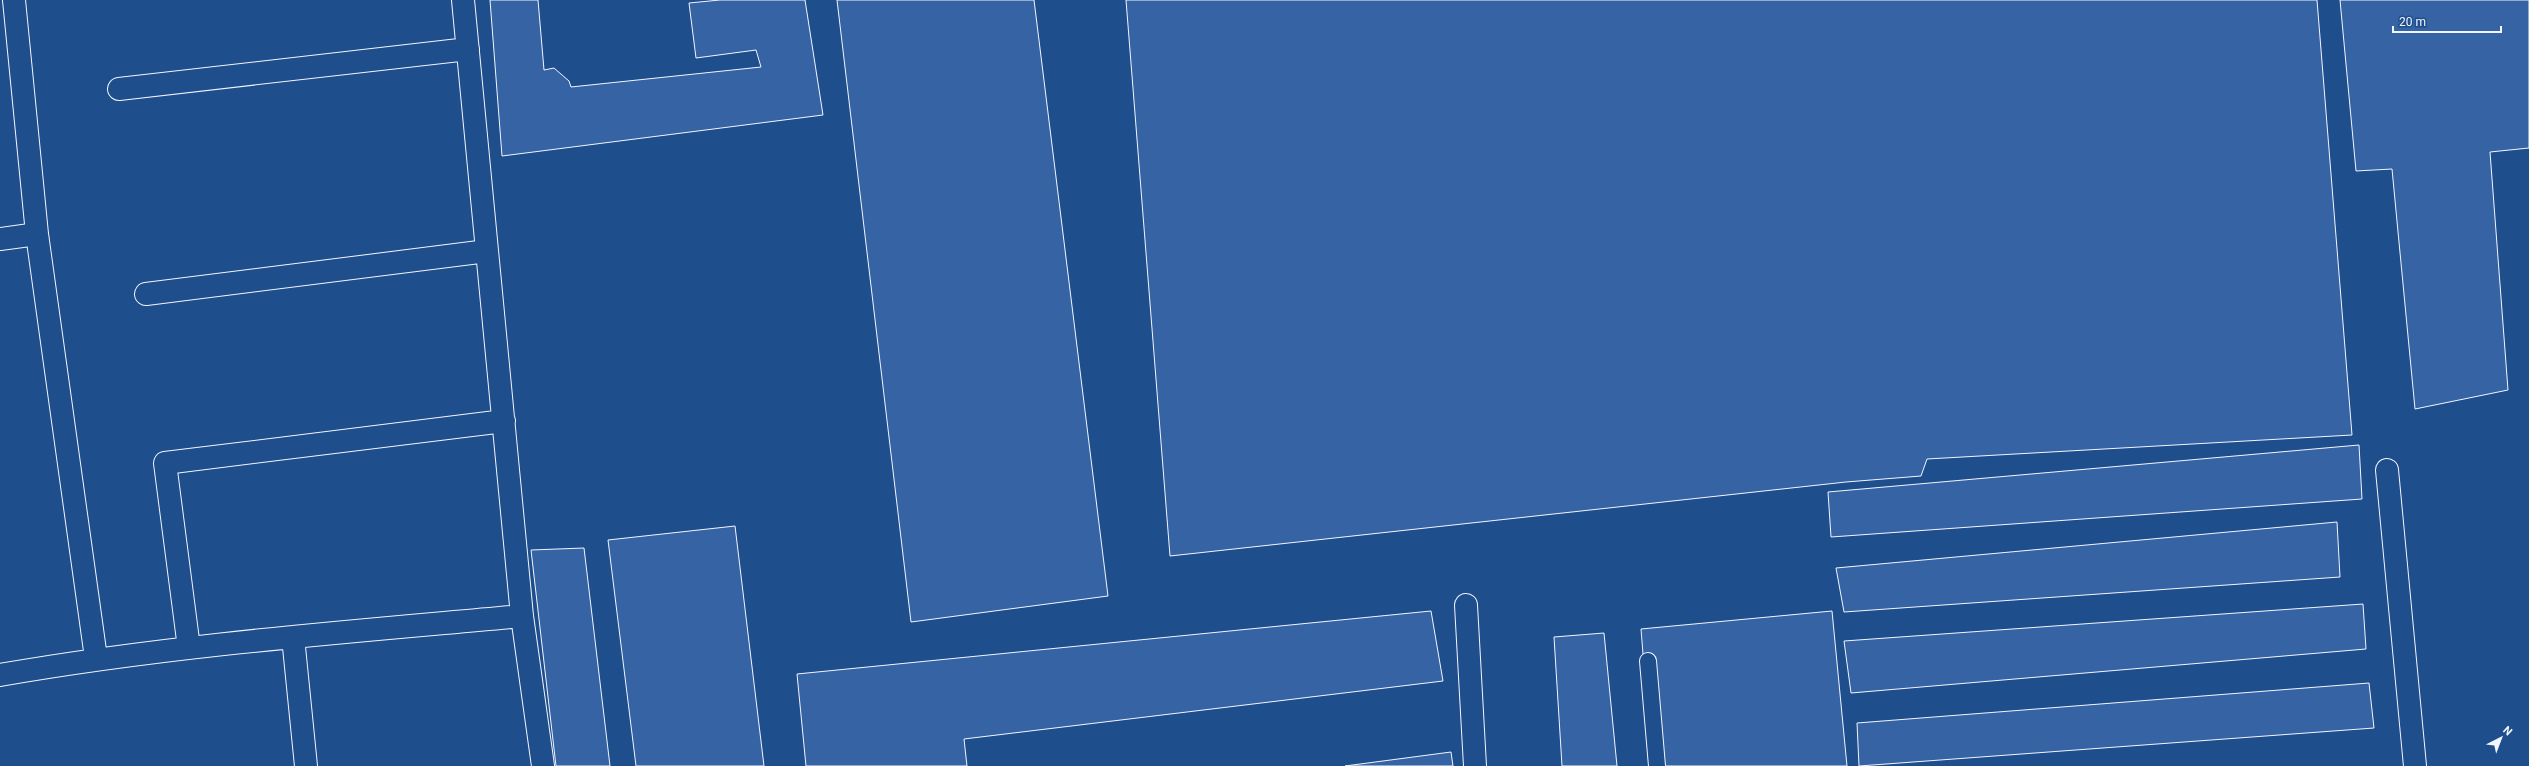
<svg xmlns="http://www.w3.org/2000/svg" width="2529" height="766" viewBox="0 0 2529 766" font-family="Roboto,sans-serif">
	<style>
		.building { fill: #3563a3; stroke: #f2f6ff }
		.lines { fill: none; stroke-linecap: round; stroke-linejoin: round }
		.lane-casing { stroke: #f2f6ff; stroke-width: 18 }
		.street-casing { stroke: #f2f6ff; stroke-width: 24 }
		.lane { stroke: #1f4e8c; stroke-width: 16 }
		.street { stroke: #1f4e8c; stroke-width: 22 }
	</style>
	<rect width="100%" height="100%" fill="#1f4e8c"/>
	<!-- building -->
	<path class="building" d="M490,0H538L544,70L554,68L569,81L571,87L761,67L756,50L696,58L689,3L720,0H805L823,115L502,156Z
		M837,0H1034L1108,596L911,622Z
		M1126,0H2317L2352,435L1927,459L1921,476L1846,482L1170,556Z
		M2340,0H2529V148L2490,152L2508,390L2415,409L2392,169L2356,171Z
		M2359,445L2362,499L1831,537L1828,492Z
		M2337,522L2340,577L1844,612L1836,568Z
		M735,526L764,766H636L608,540Z
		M584,548L610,766H556L531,550Z
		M2363,604L2366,649L1851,693L1844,641Z
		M1431,611L1443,681L964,739L967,766H806L797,674Z
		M1832,611L1847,766H1652L1641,629Z
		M1604,633L1617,766H1562L1554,637Z
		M2369,683L2374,728L1859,766L1857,723Z
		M1451,752L1453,766H1345Z"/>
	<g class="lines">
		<defs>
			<path id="lane" d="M1648,661L1657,766"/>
			<path id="street" d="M14,0L37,234L96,658
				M463,0L522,616L543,766
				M119,89L468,49
				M0,239L37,234
				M146,294L487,251
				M2387,470L2415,766
				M1466,605L1475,766
				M293,637L306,766
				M189,648L165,463L504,421
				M0,675C172,645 347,632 522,616"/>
		</defs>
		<!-- lane casing -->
		<use href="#lane" class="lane-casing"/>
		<!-- street casing -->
		<use href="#street" class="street-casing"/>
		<!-- lane -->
		<use href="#lane" class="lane"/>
		<!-- street -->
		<use href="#street" class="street"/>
	</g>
	<!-- north arrow -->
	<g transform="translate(2501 738) rotate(42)" stroke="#1f4e8c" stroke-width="3" paint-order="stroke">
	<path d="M0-3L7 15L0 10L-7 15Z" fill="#f2f6ff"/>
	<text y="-6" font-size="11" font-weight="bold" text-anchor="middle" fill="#f2f6ff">N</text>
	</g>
	<!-- scale -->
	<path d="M2393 26v6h108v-6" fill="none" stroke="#f2f6ff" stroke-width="2"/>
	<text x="2399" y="26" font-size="12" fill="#f2f6ff" stroke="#1f4e8c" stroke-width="3" paint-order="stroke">20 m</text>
</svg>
